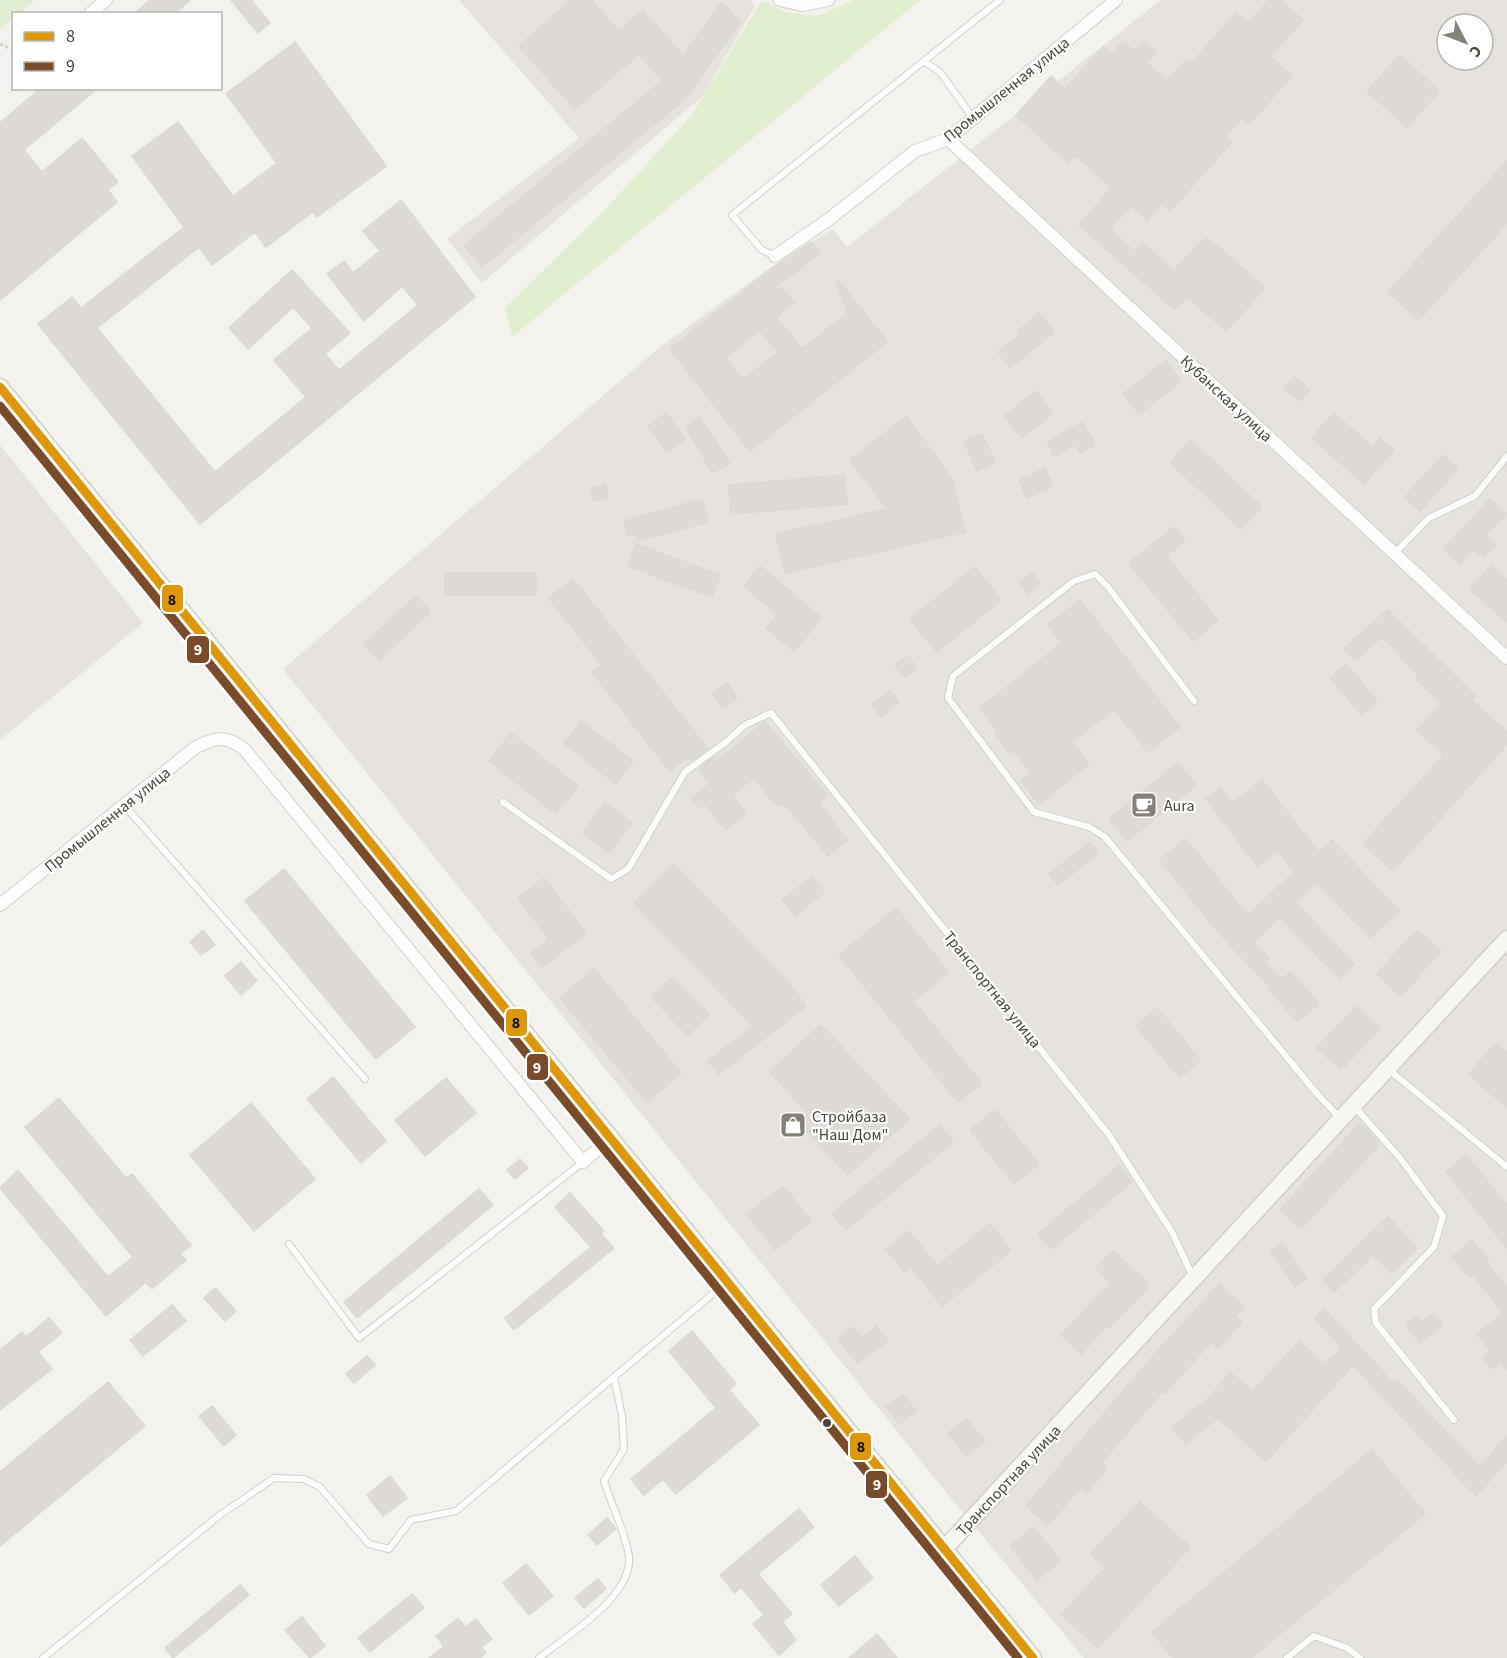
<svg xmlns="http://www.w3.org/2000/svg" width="1507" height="1658" viewBox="0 0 1507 1658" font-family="'Source Sans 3',sans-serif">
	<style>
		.industrial { fill: #e6e2de; fill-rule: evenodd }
		.green { fill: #e1eecf }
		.parking { fill: #e6e3df }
		.building { fill: #dedbd6; stroke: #dcd9d4; stroke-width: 1.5; fill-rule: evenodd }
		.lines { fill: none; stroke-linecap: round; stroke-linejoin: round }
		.lane-casing { stroke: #d2d0cb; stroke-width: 8 }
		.street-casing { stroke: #d2d0cb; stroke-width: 14 }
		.secondary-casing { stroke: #d3cfc5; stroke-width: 19 }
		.path { stroke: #d3d2cc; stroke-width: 3; stroke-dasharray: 3 3; stroke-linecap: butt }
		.lane { stroke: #fdfdfc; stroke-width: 6 }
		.street { stroke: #fdfdfc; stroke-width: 12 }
		.secondary { stroke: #f7f6f1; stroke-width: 16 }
		.bus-1-casing { stroke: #fff; stroke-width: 14 }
		.bus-2-casing { stroke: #fff; stroke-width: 14 }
		.bus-1 { stroke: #dd9709; stroke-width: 9 }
		.bus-2 { stroke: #7a4b2a; stroke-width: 9 }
		.bus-dot { fill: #4b4439; stroke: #fff; stroke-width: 2 }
		.labels { text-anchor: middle; stroke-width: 4.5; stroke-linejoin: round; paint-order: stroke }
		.street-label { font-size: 16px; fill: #4b4439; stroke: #fff }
		.poi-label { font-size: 16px; fill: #4b4439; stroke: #fff; text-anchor: start }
		.line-badge { stroke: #fff; stroke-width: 2 }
		.badge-label { font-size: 16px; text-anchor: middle; font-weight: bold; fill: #fff }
		.pale-badge-label { font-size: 16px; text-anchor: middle; font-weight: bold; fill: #111 }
	</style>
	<rect width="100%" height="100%" fill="#f4f2ee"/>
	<!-- industrial -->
	<path class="industrial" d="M459,0H750L755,6L702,97L482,283L447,239L579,138Z
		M1161,0H1507V1658H1084L941,1486L283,669L660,347L767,270L833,229L847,247ZM1447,24H1483V60H1447Z
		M0,445L143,623L0,740Z"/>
	<!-- green -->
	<path class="green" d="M0,0H35L19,13L14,14L13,18L0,29Z
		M762,0L785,12L818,16L854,0H920L512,337L505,308L600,215L691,116Z"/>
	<!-- parking -->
	<path class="parking" d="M929,695L1026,819L983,852L886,728Z
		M1111,858L1173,933L1141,960L1079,884Z"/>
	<!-- building -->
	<path class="building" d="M150,0H190L174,14H134Z
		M231,0H251L270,23L258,33Z
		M571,0H592L618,31L643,10L683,56L722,2L740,22L685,99L482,267L464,245L662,81L639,54L575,109L519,46Z
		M1269,0H1280L1303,20L1270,56L1292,76L1249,124L1242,118L1225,137L1231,143L1170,211L1162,203L1147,220L1131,206L1110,229L1135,252L1143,243L1174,271L1205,237L1233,259L1265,288L1226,331L1187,296L1175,310L1079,225L1112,188L1075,155L1068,163L1016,115L1051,76L1065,89L1103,47L1111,55L1123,42L1134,51L1144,41L1156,52L1146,63L1167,81L1186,60L1191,64L1236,13L1248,23Z
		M295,42L386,166L317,217L313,212L266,247L255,232L212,265L199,247L97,328L215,472L306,397L274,360L312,328L293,307L248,349L229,328L292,270L350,333L325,354L339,370L418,305L402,286L364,321L327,274L344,261L353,273L380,251L363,231L401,200L475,297L200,524L38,324L72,297L81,308L184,227L132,156L178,122L233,196L277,163L226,94Z
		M1400,55L1439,91L1407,127L1367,91Z
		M41,88H98L24,150L42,172L82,138L118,182L108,190L117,202L0,300V123Z
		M1507,161V223L1419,320L1388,292Z
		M811,242L820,253L768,293L782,288L794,303L776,317L802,349L848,313L836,281L838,280L887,342L750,451L670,349L779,263ZM760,330L778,352L743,380L725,358Z
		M1039,313L1054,332L1010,368L998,352L1020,335L1017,332Z
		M1166,361L1181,381L1139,414L1123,394Z
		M1295,377L1310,390L1299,401L1284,388Z
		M1035,391L1053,413L1022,438L1005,416Z
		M666,413L685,439L666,452L648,426Z
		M1334,413L1372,447L1380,438L1394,450L1364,484L1312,438Z
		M907,416L953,481L965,532L785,573L776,534L887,509L850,460Z
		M699,417L730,464L712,472L686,428Z
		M1083,422L1095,445L1080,453L1075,444L1054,456L1047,442Z
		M982,434L995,462L977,471L964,442Z
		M1191,440L1262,507L1241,529L1170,462Z
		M1443,455L1458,469L1420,511L1405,497Z
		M1045,468L1053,486L1027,498L1019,480Z
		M844,475L847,504L731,514L729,485Z
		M605,485L608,498L594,501L591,488Z
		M702,499L708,522L637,541L640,533L628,536L624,521Z
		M1490,499L1506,514L1485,536L1495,545L1484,558L1474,549L1460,564L1444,549Z
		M1174,527L1185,541L1166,556L1218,620L1193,641L1129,563Z
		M636,544L720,575L712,597L628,566Z
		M760,566L822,618L794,651L766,628L778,615L744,586Z
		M1491,566L1507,580V622L1470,589Z
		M975,567L1001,600L937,652L910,619Z
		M445,573H536V595H445Z
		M1032,573L1041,584L1028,594L1019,583Z
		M573,579L708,749L692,760L689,756L670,771L592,672L602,665L549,598Z
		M416,596L430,612L379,660L364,644Z
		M1080,600L1180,727L1148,752L1114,709L1072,742L1089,764L1039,804L1021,781L1032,773L1013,750L1009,753L995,734L998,731L980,708L1062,643L1048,625Z
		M1388,610L1475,696L1471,700L1507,732V744L1393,871L1363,844L1444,755L1417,730L1442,704L1416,679L1419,676L1382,637L1355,660L1344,648Z
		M908,656L917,668L904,677L895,665Z
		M1346,664L1377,701L1362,715L1330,678Z
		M728,683L737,699L722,708L712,693Z
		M890,690L899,702L881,717L872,705Z
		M581,721L633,761L616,784L564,743Z
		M765,722L827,795L818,802L847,840L828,856L785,804L776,805L754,778L732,795L746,813L726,830L706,804L700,808L692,798L710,784L699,768L716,756L719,760Z
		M511,733L578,786L556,814L489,761Z
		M1178,763L1196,785L1127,841L1109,819Z
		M1262,780L1319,853L1332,840L1399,911L1370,938L1317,882L1295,902L1354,964L1339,979L1280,917L1253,942L1269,958L1265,962L1282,979L1290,972L1319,1003L1298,1022L1270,991L1272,989L1218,932L1160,860L1186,839L1248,916L1294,872L1278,850L1257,866L1206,799L1220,788L1232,804Z
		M605,803L632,823L609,853L583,833Z
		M1090,842L1098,853L1058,885L1049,874Z
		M674,864L790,984L806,1006L719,1074L708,1061L753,1026L634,903Z
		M284,869L415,1027L376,1059L245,901Z
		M812,877L824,892L795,916L782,900Z
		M544,878L586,933L542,967L531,953L549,939L518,898Z
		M896,908L949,973L913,1001L982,1084L958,1102L839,955Z
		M203,930L215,945L201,955L190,942Z
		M1417,930L1441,951L1401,996L1377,974Z
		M241,962L257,981L241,995L225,976Z
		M594,969L681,1073L647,1102L560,998Z
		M672,977L709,1014L688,1035L651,997Z
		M1357,1006L1380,1028L1341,1070L1317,1048Z
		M1157,1008L1200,1060L1180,1078L1136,1026Z
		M821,1025L909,1119L848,1175L798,1122L808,1113L770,1072Z
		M1496,1043L1507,1053V1108L1469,1074Z
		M333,1077L386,1141L361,1163L307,1099Z
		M446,1078L476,1113L425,1156L395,1120Z
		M59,1098L126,1178L132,1174L191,1245L180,1254L186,1260L152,1289L146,1282L106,1316L0,1188L18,1170L108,1277L133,1257L25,1127Z
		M251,1103L315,1179L254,1231L190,1155Z
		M995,1110L1039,1164L1014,1184L970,1130Z
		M1360,1123L1380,1144L1301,1229L1280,1210Z
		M940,1125L953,1142L846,1230L832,1213Z
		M1466,1155L1507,1205V1248L1446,1172Z
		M520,1159L528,1168L515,1179L507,1170Z
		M1119,1166L1132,1182L1051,1249L1038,1234Z
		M783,1186L811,1221L775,1250L747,1214Z
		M479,1189L493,1205L357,1318L344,1302Z
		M570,1193L604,1231L601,1234L614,1248L514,1330L505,1318L591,1247L555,1207Z
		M1388,1217L1417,1248L1391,1273L1373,1255L1334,1292L1323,1280Z
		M990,1224L1011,1251L942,1306L911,1267L905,1272L886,1249L909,1231L937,1266Z
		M1472,1240L1489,1260L1486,1262L1507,1288V1370L1500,1362L1492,1369L1483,1358L1491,1351L1477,1334L1503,1313L1473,1274L1470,1277L1452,1257Z
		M1282,1243L1307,1278L1295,1287L1270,1251Z
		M1113,1251L1150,1285L1110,1327L1108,1325L1081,1354L1061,1335L1111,1283L1096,1269Z
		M1219,1284L1244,1307L1235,1316L1242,1322L1218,1348L1212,1341L1164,1394L1162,1392L1101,1463L1107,1469L1087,1492L1081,1487L1048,1525L1026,1506L1139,1372Z
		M215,1288L236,1311L225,1321L204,1298Z
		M172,1305L186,1321L143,1356L130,1340Z
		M1324,1309L1391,1381L1395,1378L1480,1467L1507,1436V1461L1476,1496L1353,1365L1266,1461L1218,1418L1186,1444L1172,1427L1210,1397L1230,1372L1253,1392L1299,1341L1324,1364L1342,1348L1315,1318Z
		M1433,1313L1443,1324L1420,1343L1406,1325L1415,1316L1421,1323Z
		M49,1318L62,1333L38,1352L52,1369L0,1410V1350L22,1332L26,1337Z
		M876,1326L888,1341L858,1363L838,1339L853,1327L862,1338Z
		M692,1331L736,1384L729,1390L759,1425L676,1494L663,1479L644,1495L631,1479L716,1408L669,1351Z
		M367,1356L375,1365L354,1383L346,1374Z
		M108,1382L145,1426L0,1546V1472Z
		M903,1394L916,1411L899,1424L886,1407Z
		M212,1406L236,1435L224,1446L199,1416Z
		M966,1419L985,1441L967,1456L948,1433Z
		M1372,1450L1425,1514L1251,1658H1173L1152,1632Z
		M390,1476L407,1498L383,1516L367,1495Z
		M1140,1502L1190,1547L1098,1648L1062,1615L1105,1567L1091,1554Z
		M799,1509L814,1527L758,1574L792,1614L782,1622L796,1640L779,1655L753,1624L764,1615L741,1587L735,1593L720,1575Z
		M607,1518L616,1529L597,1545L588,1535Z
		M1034,1527L1060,1561L1037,1580L1010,1546Z
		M855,1556L873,1578L839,1606L821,1585Z
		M526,1564L553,1596L529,1615L503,1583Z
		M598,1579L606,1589L584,1608L575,1598Z
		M240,1585L249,1595L173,1658L165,1648Z
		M412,1594L424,1608L370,1652L358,1638Z
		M302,1617L325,1646L310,1658L285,1630Z
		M458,1618L465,1627L476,1619L492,1639L481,1647L486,1653L480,1658H429L444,1646L436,1636Z
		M877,1634L897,1658H849Z"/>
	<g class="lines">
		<defs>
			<path id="lane" d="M925,62L940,72L973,118
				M775,256L762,250L732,215L1000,0
				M1394,554L1429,518L1475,496L1507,456
				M1194,701L1108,587L1095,574L1074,581L953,676L948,698L1034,812L1089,827L1105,837L1318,1095L1340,1118
				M503,802L611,879L628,869L685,772L726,742L745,725L771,713L1109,1135L1172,1232L1192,1275
				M124,805L365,1079
				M1388,1069L1507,1167
				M1354,1106L1400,1158L1443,1216L1434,1247L1374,1309L1376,1323L1454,1420
				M289,1244L359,1338L583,1162
				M43,1658L220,1515L274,1478L304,1479L320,1487L369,1544L389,1549L411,1520L456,1511L614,1377
				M539,1658C568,1635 639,1593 628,1551C623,1527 611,1504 604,1481L624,1449L622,1416L614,1377L727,1282
				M1287,1658L1314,1636L1347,1648L1360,1658"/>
			<path id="street" d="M780,0L802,5L828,0
				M90,14L106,0
				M948,139L1507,658
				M775,256L828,220L915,151L948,139L1116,0
				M0,905L196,747C217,737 225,735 244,749L583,1162L611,1138"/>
			<path id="secondary" d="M0,387L1033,1658
				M945,1548L1507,939"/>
		</defs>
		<!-- lane casing -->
		<use href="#lane" class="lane-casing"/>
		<!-- street casing -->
		<use href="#street" class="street-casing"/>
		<!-- secondary casing -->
		<use href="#secondary" class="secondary-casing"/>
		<!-- path -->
		<path class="path" d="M0,44L14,50"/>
		<!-- lane -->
		<use href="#lane" class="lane"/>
		<!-- street -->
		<use href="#street" class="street"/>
		<!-- secondary -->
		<use href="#secondary" class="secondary"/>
		<defs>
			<path id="bus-1" d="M0,387L1033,1658"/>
			<path id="bus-2" d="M0,406L1018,1658"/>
		</defs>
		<!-- bus-1 casing -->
		<use href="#bus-1" class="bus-1-casing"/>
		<!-- bus-2 casing -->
		<use href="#bus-2" class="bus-2-casing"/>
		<!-- bus-1 -->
		<use href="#bus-1" class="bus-1"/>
		<!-- bus-2 -->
		<use href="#bus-2" class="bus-2"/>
	</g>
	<!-- icons -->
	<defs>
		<symbol id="cafe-square" viewBox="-11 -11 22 22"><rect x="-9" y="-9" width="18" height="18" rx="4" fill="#868178" stroke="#fff"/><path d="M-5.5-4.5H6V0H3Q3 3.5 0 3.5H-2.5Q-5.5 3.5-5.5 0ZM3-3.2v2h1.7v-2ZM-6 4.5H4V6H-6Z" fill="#fff"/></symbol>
		<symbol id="shop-square" viewBox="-11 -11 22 22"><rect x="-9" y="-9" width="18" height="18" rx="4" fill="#868178" stroke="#fff"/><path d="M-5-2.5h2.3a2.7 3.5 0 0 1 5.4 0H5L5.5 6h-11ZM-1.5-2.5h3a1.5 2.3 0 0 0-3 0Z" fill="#fff"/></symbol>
	</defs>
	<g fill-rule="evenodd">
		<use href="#cafe-square" x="1129" y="790" width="30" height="30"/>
		<use href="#shop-square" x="778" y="1110" width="30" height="30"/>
	</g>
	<!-- markers -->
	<circle class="bus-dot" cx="827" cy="1423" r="5"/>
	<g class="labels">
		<!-- street labels -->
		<g class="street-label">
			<text transform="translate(1006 89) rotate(-39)" y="6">Промышленная улица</text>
			<text transform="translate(1227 398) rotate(43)" y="6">Кубанская улица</text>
			<text transform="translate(107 819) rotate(-39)" y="6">Промышленная улица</text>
			<text transform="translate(993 989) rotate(51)" y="6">Транспортная улица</text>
			<text transform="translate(1008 1480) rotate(-47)" y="6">Транспортная улица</text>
		</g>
		<!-- poi labels -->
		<g class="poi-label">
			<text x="1164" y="811">Aura</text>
			<text x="812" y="1122">Стройбаза<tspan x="812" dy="18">"Наш Дом"</tspan></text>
		</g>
	</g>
	<g class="line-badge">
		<rect x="161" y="584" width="23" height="29" rx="6" fill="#dd9709"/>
		<rect x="186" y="635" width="24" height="29" rx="6" fill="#7a4b2a"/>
		<rect x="505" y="1008" width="23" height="29" rx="6" fill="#dd9709"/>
		<rect x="526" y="1053" width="23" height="28" rx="6" fill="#7a4b2a"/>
		<rect x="849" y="1432" width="23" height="29" rx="6" fill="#dd9709"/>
		<rect x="865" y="1470" width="23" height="29" rx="6" fill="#7a4b2a"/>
	</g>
	<g class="badge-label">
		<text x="198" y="655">9</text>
		<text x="537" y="1073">9</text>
		<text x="877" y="1490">9</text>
	</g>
	<g class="pale-badge-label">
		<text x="172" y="605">8</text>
		<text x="516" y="1028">8</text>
		<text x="861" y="1452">8</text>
	</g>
	<!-- legend -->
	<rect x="12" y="12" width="210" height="78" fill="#ffffff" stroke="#b7b4b0" stroke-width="1.5"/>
	<rect x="24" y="32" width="30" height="9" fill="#dd9709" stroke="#b7b4b0" stroke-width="1.5"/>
	<text x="66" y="42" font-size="18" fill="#4b4439">8</text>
	<rect x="24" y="62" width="30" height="9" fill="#7a4b2a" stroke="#b7b4b0" stroke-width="1.5"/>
	<text x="66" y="72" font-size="18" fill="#4b4439">9</text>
	<!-- north arrow -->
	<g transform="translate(1465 42) rotate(132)"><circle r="28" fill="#ffffff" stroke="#b7b4b0" stroke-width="1.5"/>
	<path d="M0-4.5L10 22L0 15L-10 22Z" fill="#868178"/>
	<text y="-9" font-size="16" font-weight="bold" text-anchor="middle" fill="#4b4439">С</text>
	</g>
</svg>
